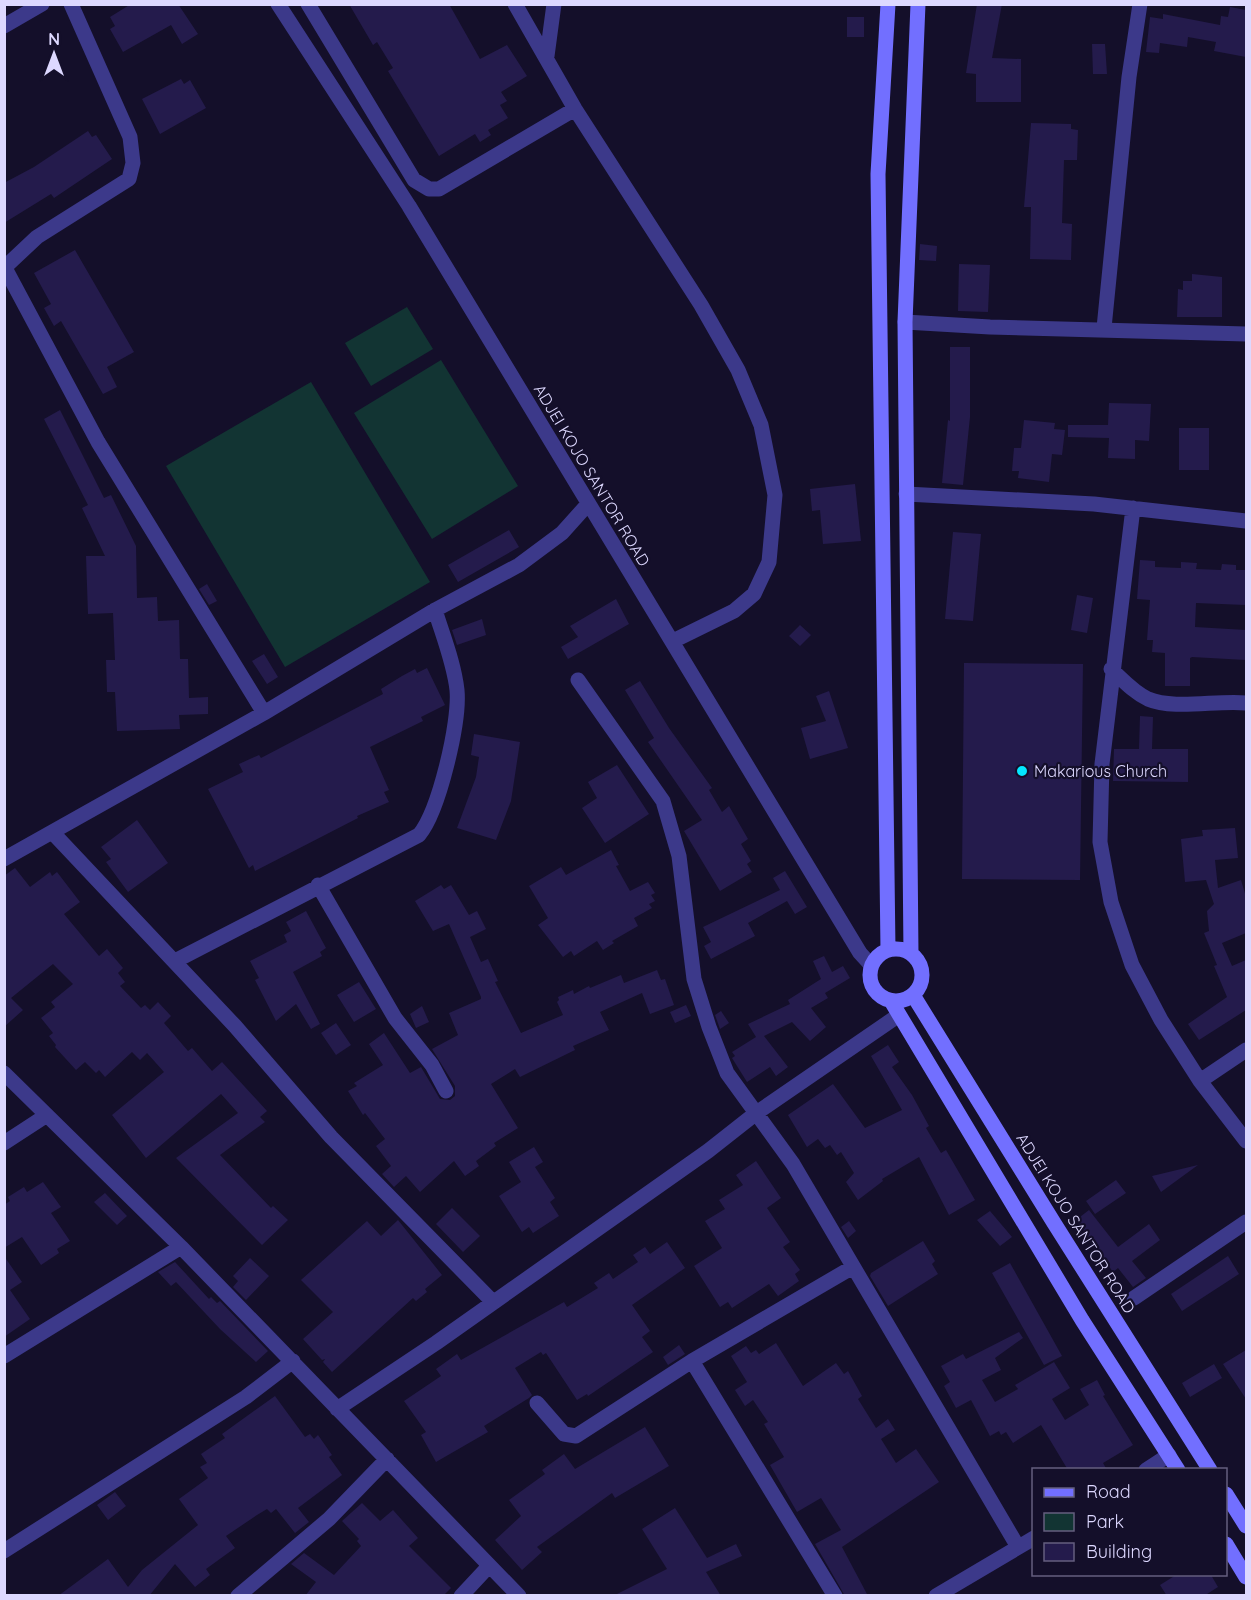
<svg xmlns="http://www.w3.org/2000/svg" width="1251" height="1600" viewBox="0 0 1251 1600" font-family="Quicksand,sans-serif">
	<style>
		.green { fill: #123433 }
		.building { fill: #241b4c }
		.lines { fill: none; stroke-linecap: round; stroke-linejoin: round }
		.street { stroke: #3c398a; stroke-width: 15 }
		.secondary { stroke: #726fff; stroke-width: 15 }
		.poi-dot { fill: #04e7ff; stroke: #140f2a; stroke-width: 2 }
		.labels { text-anchor: middle; stroke-width: 4.5; stroke-linejoin: round; paint-order: stroke }
		.street-label { font-size: 16px; fill: #ddd8ff; stroke: #140f2a }
		.poi-label { font-size: 16px; fill: #ddd8ff; stroke: #140f2a; text-anchor: start }
	</style>
	<rect width="100%" height="100%" fill="#140f2a"/>
	<!-- green -->
	<path class="green" d="M407,307L433,349L371,386L345,343Z
		M441,360L518,486L432,539L354,413Z
		M311,382L430,582L285,667L166,466Z"/>
	<!-- building -->
	<path class="building" d="M131,4H178L198,34L182,44L171,25L123,52L110,29L115,26L110,17Z
		M349,4H449L480,59L507,45L527,76L501,92L507,101L500,105L508,118L488,130L491,135L480,142L475,134L439,156L388,71L393,68L377,42L373,45Z
		M977,4H1002L992,58L1021,59V102H976V74L966,73Z
		M1230,7L1246,10V57L1214,51L1216,42L1188,37L1187,47L1160,43L1159,53L1146,52L1150,17L1163,19V14L1220,25L1221,16L1228,17Z
		M847,17H864V37H847Z
		M1092,44H1105L1107,74H1093Z
		M181,79L184,84L190,80L206,108L160,134L142,99Z
		M1031,123L1071,124V129L1078,130L1077,160H1064L1062,223L1072,224L1071,260L1030,259L1031,207H1024Z
		M88,131L92,137L96,135L112,159L54,198L51,194L4,223V183L34,167Z
		M920,244L937,246L936,261L919,260Z
		M75,250L134,352L107,367L117,387L103,394L61,321L54,326L44,308L51,304L34,273Z
		M959,264L990,265L988,312L958,311Z
		M1192,274L1222,277V317H1177L1178,289L1183,290V281H1192Z
		M950,347H970V417L963,485L942,483L948,420L950,421Z
		M1109,403L1151,404L1149,441L1135,440V459L1108,458L1109,438L1068,437V425H1108Z
		M60,410L104,498L111,495L136,546L137,598L157,597L158,621L179,620L180,659H188L189,698L208,697V714L179,715L180,729L117,731L115,692H107L106,660H115L113,613L88,614L86,556H105L82,508L88,505L44,419Z
		M1024,420L1055,423L1054,429L1065,430L1062,455L1052,454L1049,482L1018,478L1019,471H1012L1014,448H1021Z
		M1179,428H1209V470H1179Z
		M855,484L861,541L823,544L820,510L812,511L810,489Z
		M509,530L519,547L458,582L448,565Z
		M953,532L981,534L973,621L945,619Z
		M1140,560L1155,561V567L1181,568V562L1197,563L1196,569L1221,570L1222,564L1236,565V570H1246V605L1196,603L1195,627L1246,630V660L1192,657L1190,658V686H1165V653L1152,652L1153,640H1147L1150,600L1137,599Z
		M207,584L217,601L209,605L199,589Z
		M1077,595L1093,598L1087,633L1071,630Z
		M616,599L629,624L568,659L561,647L578,637L570,626Z
		M482,619L486,635L457,645L452,630Z
		M800,625L811,635L800,646L789,636Z
		M264,654L278,677L267,684L252,661Z
		M964,663L1083,664L1080,880L962,879Z
		M427,668L445,705L421,717L423,721L370,747L389,790L384,792L389,802L357,816L358,818L255,871L253,865L249,868L208,789L243,772L239,764L259,755L261,758L383,694L381,689L402,676L415,669L417,673Z
		M640,681L669,728L712,788L709,790L722,812L729,806L748,839L741,844L751,861L747,864L752,872L720,891L684,831L702,820L648,742L654,738L625,690Z
		M829,691L848,748L810,759L801,728L826,721L816,696Z
		M1140,716L1153,717L1152,749H1188V782L1113,781L1114,749H1139Z
		M474,734L520,742L511,801L496,840L457,828L476,777L479,757L471,755Z
		M617,765L649,814L605,843L582,808L597,798L588,782Z
		M137,820L168,863L128,892L106,862L111,859L101,847Z
		M1235,828L1238,858L1215,860L1218,888L1241,880L1246,897V933L1222,943L1232,966L1246,960V1010L1199,1040L1188,1024L1227,997L1214,966L1217,965L1204,933L1209,931L1207,911L1214,904L1206,880L1185,882L1181,839L1203,836L1202,830Z
		M611,850L619,865L616,866L630,891L648,882L655,893L651,895L655,901L649,904L652,908L634,918L638,926L612,941L614,943L603,950L597,941L574,956L571,951L563,957L538,925L548,918L529,886L561,867L566,875Z
		M15,868L30,887L50,872L52,876L57,872L80,902L64,914L99,956L107,949L123,968L118,973L125,982L120,986L141,1008L145,1005L150,1010L158,1002L171,1016L164,1023L188,1051L192,1048L212,1071L222,1062L267,1111L260,1117L265,1122L220,1155L271,1208L273,1206L288,1220L262,1245L176,1158L238,1113L221,1094L146,1158L112,1115L164,1072L147,1053L140,1060L132,1052L105,1077L99,1070L96,1073L85,1062L76,1070L55,1047L56,1045L49,1036L53,1033L41,1018L55,1007L51,1002L73,984L53,964L11,998L23,1010L4,1027V876Z
		M785,871L807,907L795,914L787,901L748,923L755,936L711,959L704,946L711,942L703,927L780,890L773,878Z
		M441,885L444,889L451,885L469,915L477,911L486,929L470,937L481,962L488,959L498,981L495,982L521,1033L563,1015L557,1002L559,1000L558,997L573,990L574,994L589,986L590,988L621,975L624,983L657,970L661,980L665,979L674,1005L650,1014L642,993L600,1012L609,1030L573,1046L575,1050L520,1077L515,1069L491,1084L518,1128L494,1143L496,1146L476,1161L479,1166L465,1176L454,1161L420,1192L406,1176L394,1187L382,1174L391,1166L376,1146L385,1139L365,1113L363,1115L348,1091L357,1086L354,1083L383,1065L369,1044L384,1033L410,1073L421,1067L440,1099L450,1100L455,1096V1086L432,1049L458,1035L449,1013L481,999V997L449,924L433,931L415,901Z
		M306,911L326,948L320,952L322,956L293,972L320,1024L311,1029L296,1004L276,1021L255,980L259,978L250,961L287,942L284,935L291,931L286,922Z
		M824,956L832,972L843,966L850,978L825,993L828,998L811,1008L826,1027L810,1041L792,1022L764,1036L788,1067L776,1076L770,1067L747,1082L732,1058L735,1056L732,1052L756,1037L748,1024L790,1004L788,1000L821,979L813,961Z
		M359,982L376,1009L354,1022L337,995Z
		M686,1005L691,1016L675,1023L670,1012Z
		M422,1006L429,1022L416,1028L410,1014Z
		M721,1011L729,1023L720,1029L715,1015Z
		M336,1023L351,1045L336,1055L321,1033Z
		M888,1045L899,1062L892,1067L912,1095L929,1126L926,1128L941,1153L946,1150L975,1200L949,1215L919,1157L882,1179L883,1181L858,1200L846,1182L854,1173L841,1152L837,1155L830,1145L825,1148L818,1139L807,1147L788,1115L833,1084L865,1128L902,1110L871,1056Z
		M534,1147L543,1162L535,1167L555,1198L550,1202L559,1216L533,1233L529,1227L522,1232L499,1196L521,1182L509,1162Z
		M756,1161L781,1198L767,1208L790,1242L783,1247L800,1270L795,1274L799,1281L778,1296L769,1284L732,1308L728,1302L720,1307L694,1266L722,1248L705,1221L725,1209L719,1200L743,1185L736,1175Z
		M1198,1165L1161,1192L1152,1176Z
		M1116,1180L1126,1193L1095,1214L1086,1201Z
		M43,1182L61,1207L51,1213L70,1241L57,1249L59,1253L41,1265L22,1237L4,1248V1205L10,1201L8,1197L24,1187L27,1192Z
		M105,1193L127,1216L117,1225L94,1202Z
		M452,1208L480,1236L463,1252L436,1224Z
		M1089,1210L1118,1247L1149,1224L1160,1240L1132,1261L1146,1278L1133,1287L1118,1268L1113,1272L1076,1220Z
		M990,1211L1012,1237L1000,1246L977,1220Z
		M398,1220L442,1275L425,1289L427,1292L416,1301L413,1298L332,1372L323,1362L325,1359L322,1360L303,1339L333,1312L301,1280L367,1221L381,1236Z
		M849,1221L856,1231L848,1238L841,1227Z
		M923,1241L935,1261L932,1264L938,1274L888,1306L870,1276L871,1273Z
		M667,1242L685,1268L632,1305L650,1331L642,1337L653,1352L588,1396L587,1394L577,1400L546,1353L543,1355L541,1352L515,1368L532,1395L529,1398L484,1426L488,1432L436,1462L421,1435L426,1432L404,1401L441,1376L436,1369L457,1354L461,1360L564,1302L567,1307L598,1288L594,1283L609,1273L613,1279L638,1262L633,1255L645,1247L650,1254Z
		M4,1256L22,1282L10,1290L30,1319L4,1337Z
		M1228,1256L1239,1274L1182,1311L1171,1294Z
		M250,1258L269,1276L246,1300L233,1287L238,1281L233,1276Z
		M175,1262L209,1299L211,1297L217,1303L220,1301L268,1351L256,1362L220,1329L176,1282L171,1286L158,1272Z
		M1010,1263L1062,1356L1044,1365L992,1273Z
		M1019,1332L1023,1338L995,1358L1001,1370L982,1380L995,1402L1018,1389L1015,1385L1054,1362L1070,1388L1052,1399L1065,1420L1089,1405L1080,1389L1097,1380L1105,1395L1103,1396L1133,1445L1103,1463L1107,1470H1068L1041,1425L1013,1443L1006,1432L1001,1435L999,1431L990,1436L971,1400L956,1408L944,1386L950,1382L941,1366L963,1354L966,1359Z
		M776,1343L803,1386L836,1363L844,1374L848,1371L862,1396L858,1399L876,1428L888,1419L895,1430L881,1439L896,1463L916,1449L939,1482L842,1547L868,1596H845L815,1544L841,1530L821,1498L797,1512L770,1465L784,1457L764,1424L768,1422L753,1400L745,1406L735,1390L747,1382L731,1356L746,1346L751,1353L756,1350L759,1354Z
		M679,1345L685,1354L668,1365L663,1357Z
		M1246,1350V1399L1223,1364Z
		M1214,1364L1222,1378L1190,1397L1182,1383Z
		M275,1396L305,1437L310,1434L314,1439L318,1435L332,1455L329,1457L342,1475L298,1508L309,1522L295,1533L276,1509L271,1513L267,1509L257,1515L226,1536L235,1548L206,1569L210,1575L195,1587L175,1564L149,1596H58L108,1559L128,1587L142,1570L198,1525L179,1499L208,1478L200,1467L207,1463L201,1454L225,1438L222,1434Z
		M645,1427L669,1466L615,1498L612,1493L537,1547L542,1552L522,1570L495,1540L521,1516L509,1500L545,1474L542,1470L564,1454L575,1469Z
		M115,1492L126,1506L108,1520L97,1505Z
		M362,1503L380,1521L393,1510L418,1538L409,1546L451,1588L443,1596H305L316,1582L291,1564L304,1553L334,1575L361,1546L357,1541L359,1539L342,1521Z
		M675,1508L707,1558L736,1544L742,1556L706,1572L721,1596H613L667,1569L642,1529Z
		M1176,1575H1211L1218,1587L1204,1596H1167L1160,1585Z"/>
	<g class="lines">
		<!-- street -->
		<path class="street" d="M278,4L409,206L860,953L871,965
			M308,4L414,180L429,189H439L575,109
			M515,4L575,109L701,305L738,370L761,425L775,495L769,562L754,594L734,611L673,641
			M4,26L42,4
			M547,56L554,4
			M4,268L37,237L129,179L133,163L130,137L71,4
			M5,268L98,442L264,713
			M905,322L990,327L1246,334
			M1104,328L1129,77L1140,4
			M906,494L1094,504L1246,521
			M1133,508L1102,764L1100,842L1111,902L1132,965L1161,1020L1200,1081L1246,1141
			M1111,669C1122,679 1133,692 1148,699C1174,710 1217,700 1246,703
			M578,680L663,801L679,856L694,979L709,1027L727,1073L793,1164L1018,1547
			M53,833L235,1026L331,1137L493,1302
			M4,859L264,713L435,610L519,565L562,533L588,504
			M318,885L395,1018L432,1065L446,1091
			M175,961L419,835C439,811 460,722 457,690C454,663 443,636 435,610
			M4,1073L181,1247L519,1596
			M1200,1081L1246,1050
			M4,1143L47,1115
			M1134,1298L1246,1222
			M4,1356L181,1247
			M692,1361L835,1596
			M537,1403L564,1434L576,1436L692,1361L853,1267
			M337,1409L436,1343L708,1151L755,1114L899,1015
			M1146,1470L1169,1455
			M4,1551L246,1397L293,1361
			M238,1596L329,1519L387,1459
			M461,1596L489,1566
			M936,1596L1034,1538"/>
		<!-- secondary -->
		<path class="secondary" d="M870 975a26 26 0 1 1 52 0a26 26 0 1 1-52 0Z
			M888,950L878,174L888,4
			M911,954L905,322L918,4
			M913,995L1054,1223L1210,1470
			M891,1001L1082,1320L1178,1470
			M1226,1494L1246,1526
			M1226,1544L1246,1577"/>
	</g>
	<!-- markers -->
	<circle class="poi-dot" cx="1022" cy="771" r="6"/>
	<g class="labels">
		<!-- street labels -->
		<g class="street-label">
			<text transform="translate(592 475) rotate(59)" y="6">ADJEI KOJO SANTOR ROAD</text>
			<text transform="translate(1076 1223) rotate(58)" y="6">ADJEI KOJO SANTOR ROAD</text>
		</g>
		<!-- poi labels -->
		<g class="poi-label">
			<text x="1034" y="777">Makarious Church</text>
		</g>
	</g>
	<!-- border -->
	<rect width="1251" height="1600" fill="none" stroke="#ddd8ff" stroke-width="12"/>
	<!-- legend -->
	<rect x="1032" y="1468" width="195" height="108" fill="#140f2a" stroke="#645f7f" stroke-width="1.5"/>
	<rect x="1044" y="1488" width="30" height="9" fill="#726fff" stroke="#645f7f" stroke-width="1.5"/>
	<text x="1086" y="1498" font-size="18" fill="#ddd8ff">Road</text>
	<rect x="1044" y="1513" width="30" height="18" fill="#123433" stroke="#645f7f" stroke-width="1.5"/>
	<text x="1086" y="1528" font-size="18" fill="#ddd8ff">Park</text>
	<rect x="1044" y="1543" width="30" height="18" fill="#241b4c" stroke="#645f7f" stroke-width="1.5"/>
	<text x="1086" y="1558" font-size="18" fill="#ddd8ff">Building</text>
	<!-- north arrow -->
	<g transform="translate(54 54)" stroke="#140f2a" stroke-width="4.5" paint-order="stroke">
	<path d="M0-4.5L10 22L0 15L-10 22Z" fill="#ddd8ff"/>
	<text y="-9" font-size="16" font-weight="bold" text-anchor="middle" fill="#ddd8ff">N</text>
	</g>
</svg>
